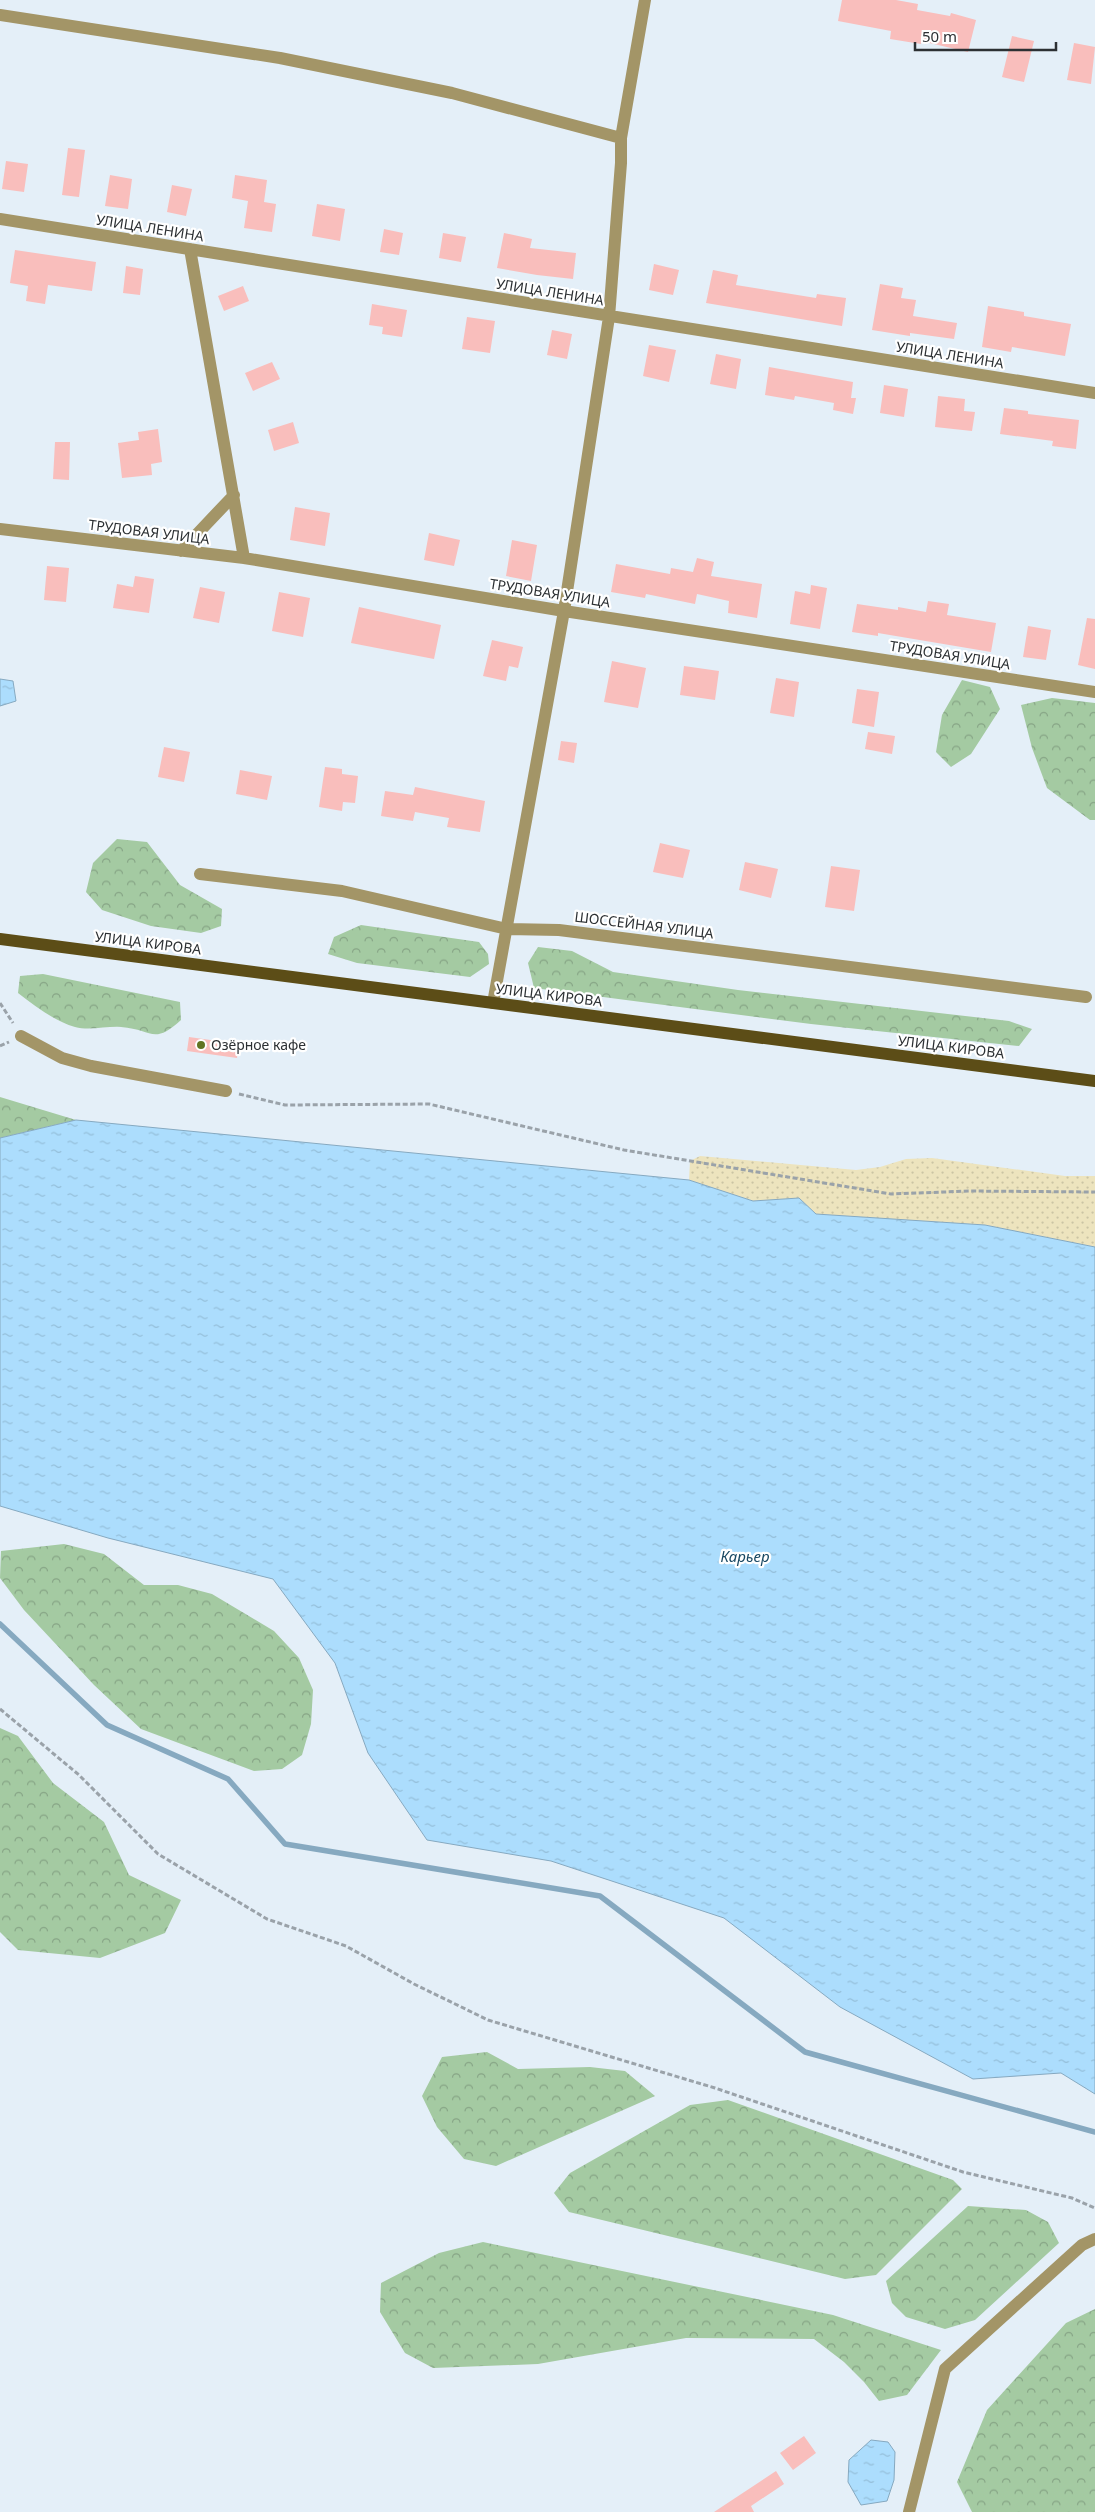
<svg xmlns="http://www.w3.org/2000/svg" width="1095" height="2512" viewBox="0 0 1095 2512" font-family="'Noto Sans',sans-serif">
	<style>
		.forest { fill: url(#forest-crowns) }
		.sand { fill: url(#sand-dots) }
		.water { fill: url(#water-ripples); stroke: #86a9c0 }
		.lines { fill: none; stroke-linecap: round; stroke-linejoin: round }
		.stream { stroke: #86a9c0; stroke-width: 5.5 }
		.building { fill: #f9bebc }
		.path { stroke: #9aa2a9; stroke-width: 3; stroke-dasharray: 5 2.5; stroke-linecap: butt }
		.minor { stroke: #a39567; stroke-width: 12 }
		.major { stroke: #5c4d17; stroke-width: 12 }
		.poi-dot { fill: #627422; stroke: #fff; stroke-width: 2 }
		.labels { text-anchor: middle; stroke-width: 4.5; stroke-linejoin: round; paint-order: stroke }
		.street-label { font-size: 14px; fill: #2c3033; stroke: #fff }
		.poi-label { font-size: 14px; fill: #2c3033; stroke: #fff; text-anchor: start }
		.water-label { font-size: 15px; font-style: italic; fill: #184863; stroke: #fff }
	</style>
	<defs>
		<pattern id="forest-crowns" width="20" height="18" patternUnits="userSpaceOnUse" patternTransform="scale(1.25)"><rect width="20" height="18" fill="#a4caa2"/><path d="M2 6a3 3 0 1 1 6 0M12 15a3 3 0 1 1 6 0" fill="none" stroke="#86a485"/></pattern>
		<pattern id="sand-dots" width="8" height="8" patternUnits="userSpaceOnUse" patternTransform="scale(1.25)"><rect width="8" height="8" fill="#ede4be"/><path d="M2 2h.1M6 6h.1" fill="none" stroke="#cbc4a4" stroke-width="1.8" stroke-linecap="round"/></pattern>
		<pattern id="water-ripples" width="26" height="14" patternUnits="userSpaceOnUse" patternTransform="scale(1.25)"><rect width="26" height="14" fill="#acddfd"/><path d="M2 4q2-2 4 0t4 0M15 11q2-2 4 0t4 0" fill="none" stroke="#94bed9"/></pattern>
	</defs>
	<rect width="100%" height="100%" fill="#e4eff8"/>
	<!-- forest -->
	<path class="forest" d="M962,680L990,687L1000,709L971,754L951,767L936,752L942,715Z
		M1052,698L1095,703V820H1090L1047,788L1032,748L1021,705Z
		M117,839L147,842L180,885L222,909L221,926L201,933L151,926L102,910L86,892L93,863Z
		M361,925L479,942L488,954L489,964L470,977L357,963L328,954L334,937Z
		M538,947L572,951L613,972L738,990L1009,1021L1032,1029L1019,1046L811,1024L534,988L528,963Z
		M43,974L180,1002L181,1020C153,1046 152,1029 121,1027C107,1026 89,1031 75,1027C54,1021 35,1006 18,993L20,976Z
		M0,1097L76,1120L0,1138Z
		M64,1544L104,1554L144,1585H178L212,1594L274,1631L299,1658L313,1690L311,1724L302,1755L282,1769L254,1771L141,1729L94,1685L24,1610L0,1578L1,1551Z
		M0,1728L18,1736L53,1783L104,1822L129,1875L181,1900L165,1933L100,1958L18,1950L0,1932Z
		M487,2052L518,2069L590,2067L625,2071L655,2096L496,2166L464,2159L437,2127L422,2096L442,2057Z
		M728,2100L953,2180L962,2189L876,2275L845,2279L569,2212L554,2193L570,2173L690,2105Z
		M968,2206L1026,2210L1048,2222L1059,2243L975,2320L945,2329L906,2317L892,2303L886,2281Z
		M483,2242L833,2315L941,2350L907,2395L879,2401L864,2382L844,2362L814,2339L686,2338L538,2364L433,2368L405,2353L380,2312L381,2283L439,2253Z
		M1095,2309V2512H972L957,2482L987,2410L1066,2323Z"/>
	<!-- sand -->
	<path class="sand" d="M700,1156L856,1170L880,1167L906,1159L932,1158L1065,1176H1095V1247L985,1225L816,1214L799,1198L753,1201L689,1180L690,1161Z"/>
	<!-- water -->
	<path class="water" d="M0,679L13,681L16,701L0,706Z
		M76,1120L689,1180L753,1201L799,1198L816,1214L985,1225L1095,1247V2094L1061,2073L973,2079L840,2007L724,1918L551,1861L427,1840L368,1753L335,1663L273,1579L108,1538L0,1506V1138Z
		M871,2440L888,2442L895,2452L894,2480L887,2501L861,2505L848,2482L849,2460Z"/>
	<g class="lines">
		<!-- stream -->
		<path class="stream" d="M0,1624L107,1725L228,1779L285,1844L600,1896L805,2052L1095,2132"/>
	</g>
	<!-- building -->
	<path class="building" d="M842,0H896L918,4L917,10L950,16L951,13L976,20L968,52L921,41V44L890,39L891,31L838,21Z
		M1012,36L1034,41L1024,82L1002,77Z
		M1074,43L1095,47L1091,84L1067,80Z
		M68,148L85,150L79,197L62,195Z
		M6,161L28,164L24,192L2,189Z
		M110,175L132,179L128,209L105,206Z
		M235,175L267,180L264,202L276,204L272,232L244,228L248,201L232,198Z
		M172,185L192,189L186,216L167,212Z
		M317,204L345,209L340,241L312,236Z
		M384,229L403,233L399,255L380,252Z
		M443,233L466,237L461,262L439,258Z
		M504,233L532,239L530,248L576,253L573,279L537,275L497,268Z
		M15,250L96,262L92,291L48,285L45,304L26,301L28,286L10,283Z
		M654,264L679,270L673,295L649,290Z
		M126,266L143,269L140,295L123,293Z
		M713,270L738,275L736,285L816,298L817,294L846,298L842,326L706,303Z
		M880,284L903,288L901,298L916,300L913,316L957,323L954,339L910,333V336L872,330Z
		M243,286L249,301L224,311L218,296Z
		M372,304L407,310L402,337L382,334L383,327L369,325Z
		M988,306L1024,312V316L1071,324L1065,356L1012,347L1011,352L982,347Z
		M467,317L495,321L490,353L462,349Z
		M552,330L572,334L567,359L547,355Z
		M649,345L676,350L669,382L643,376Z
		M716,354L741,359L736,389L710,384Z
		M272,362L280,379L253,391L245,373Z
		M769,367L853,382L851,398H856L853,414L833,410L834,403L795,396L794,400L765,395Z
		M884,385L908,389L904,417L880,413Z
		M938,396L965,399L964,411L975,412L972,431L935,427Z
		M1004,408L1028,411V414L1079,420L1076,449L1052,446L1053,441L1000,434Z
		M293,422L299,443L274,451L268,430Z
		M158,429L162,462L151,464L152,475L122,478L118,443L139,440L138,432Z
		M55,442H70L69,480L53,479Z
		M295,507L330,513L325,546L290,540Z
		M429,533L460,540L454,566L424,560Z
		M512,540L537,545L531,581L506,576Z
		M697,558L714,562L711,576L762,584L757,618L728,613L729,601L697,594L695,604L646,594L645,598L611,592L616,564L670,574L671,568L693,572Z
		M47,566L69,568L66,602L44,600Z
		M135,576L154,579L149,613L113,608L117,584L133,587Z
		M811,585L827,588L820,629L790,624L795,591L810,594Z
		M200,587L225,592L219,623L193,618Z
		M279,592L310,598L303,637L272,631Z
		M928,601L949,604L947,615L996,623L991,652L878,633V636L852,632L857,604L898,610V607L926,612Z
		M359,607L441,625L434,659L351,643Z
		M1087,618L1095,619V669L1078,665Z
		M1028,626L1051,630L1046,660L1023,657Z
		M492,640L523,647L518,668L509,666L506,681L483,676Z
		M612,661L646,668L638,708L604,702Z
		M684,666L719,671L715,700L680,695Z
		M776,678L799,682L794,717L770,713Z
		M857,689L879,692L874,727L852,723Z
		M868,732L895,736L892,754L865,749Z
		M561,741L577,743L574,763L558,760Z
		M164,747L190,752L184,782L158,777Z
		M325,767L342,769V774L358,776L355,803L343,802L342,811L319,807Z
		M240,770L272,776L267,800L236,794Z
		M415,787L485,801L480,832L447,827L449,818L415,812L413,821L381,816L385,791L413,795Z
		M660,843L690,850L683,878L653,872Z
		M745,862L778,869L771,898L739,890Z
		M831,866L860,870L854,911L825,907Z
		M189,1037L239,1044L237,1058L187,1051Z
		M804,2436L816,2453L793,2470L780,2453Z
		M776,2471L784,2484L751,2506L754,2512H714Z"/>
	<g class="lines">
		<!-- path -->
		<path class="path" d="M0,1003L13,1023
			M0,1046L9,1042
			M239,1094L285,1105L429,1104L624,1150L891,1194L970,1191L1095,1192
			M0,1709L79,1775L158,1854L267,1919L346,1946L414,1984L488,2020L715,2088L963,2172L1072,2198L1095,2208"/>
		<!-- minor -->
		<path class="minor" d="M0,15L280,58L452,93L621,138
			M0,219L1095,393
			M190,249L244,558
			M0,529L244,558L564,611L1095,692
			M181,551L234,495
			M200,874L342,891L507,929L559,930L1086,997
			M493,1003L564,611L609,317L621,163V138L645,0
			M21,1036L62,1058L91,1066L226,1091
			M909,2512L945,2369L1082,2245L1095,2239"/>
		<!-- major -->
		<path class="major" d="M0,939L1095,1081"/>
	</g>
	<!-- markers -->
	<circle class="poi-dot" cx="201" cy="1045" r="5"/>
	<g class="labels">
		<!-- street labels -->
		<g class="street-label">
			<text transform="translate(150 228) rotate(9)" y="5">УЛИЦА ЛЕНИНА</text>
			<text transform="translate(550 292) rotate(9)" y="5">УЛИЦА ЛЕНИНА</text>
			<text transform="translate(950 355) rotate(9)" y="5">УЛИЦА ЛЕНИНА</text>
			<text transform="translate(149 532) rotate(7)" y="5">ТРУДОВАЯ УЛИЦА</text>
			<text transform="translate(550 593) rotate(9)" y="5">ТРУДОВАЯ УЛИЦА</text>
			<text transform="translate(950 655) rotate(9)" y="5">ТРУДОВАЯ УЛИЦА</text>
			<text transform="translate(644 925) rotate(7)" y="5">ШОССЕЙНАЯ УЛИЦА</text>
			<text transform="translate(148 943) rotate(7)" y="5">УЛИЦА КИРОВА</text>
			<text transform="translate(549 995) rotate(7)" y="5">УЛИЦА КИРОВА</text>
			<text transform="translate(951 1047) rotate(7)" y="5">УЛИЦА КИРОВА</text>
		</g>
		<!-- poi labels -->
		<g class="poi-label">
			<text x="211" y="1050">Озёрное кафе</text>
		</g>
		<!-- water labels -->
		<g class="water-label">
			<text x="745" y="1562">Карьер</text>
		</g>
	</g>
	<!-- scale -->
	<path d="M915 42v8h141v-8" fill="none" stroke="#2c3033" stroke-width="2.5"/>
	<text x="922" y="42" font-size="15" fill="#2c3033" stroke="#ffffff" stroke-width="4" paint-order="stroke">50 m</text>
</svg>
